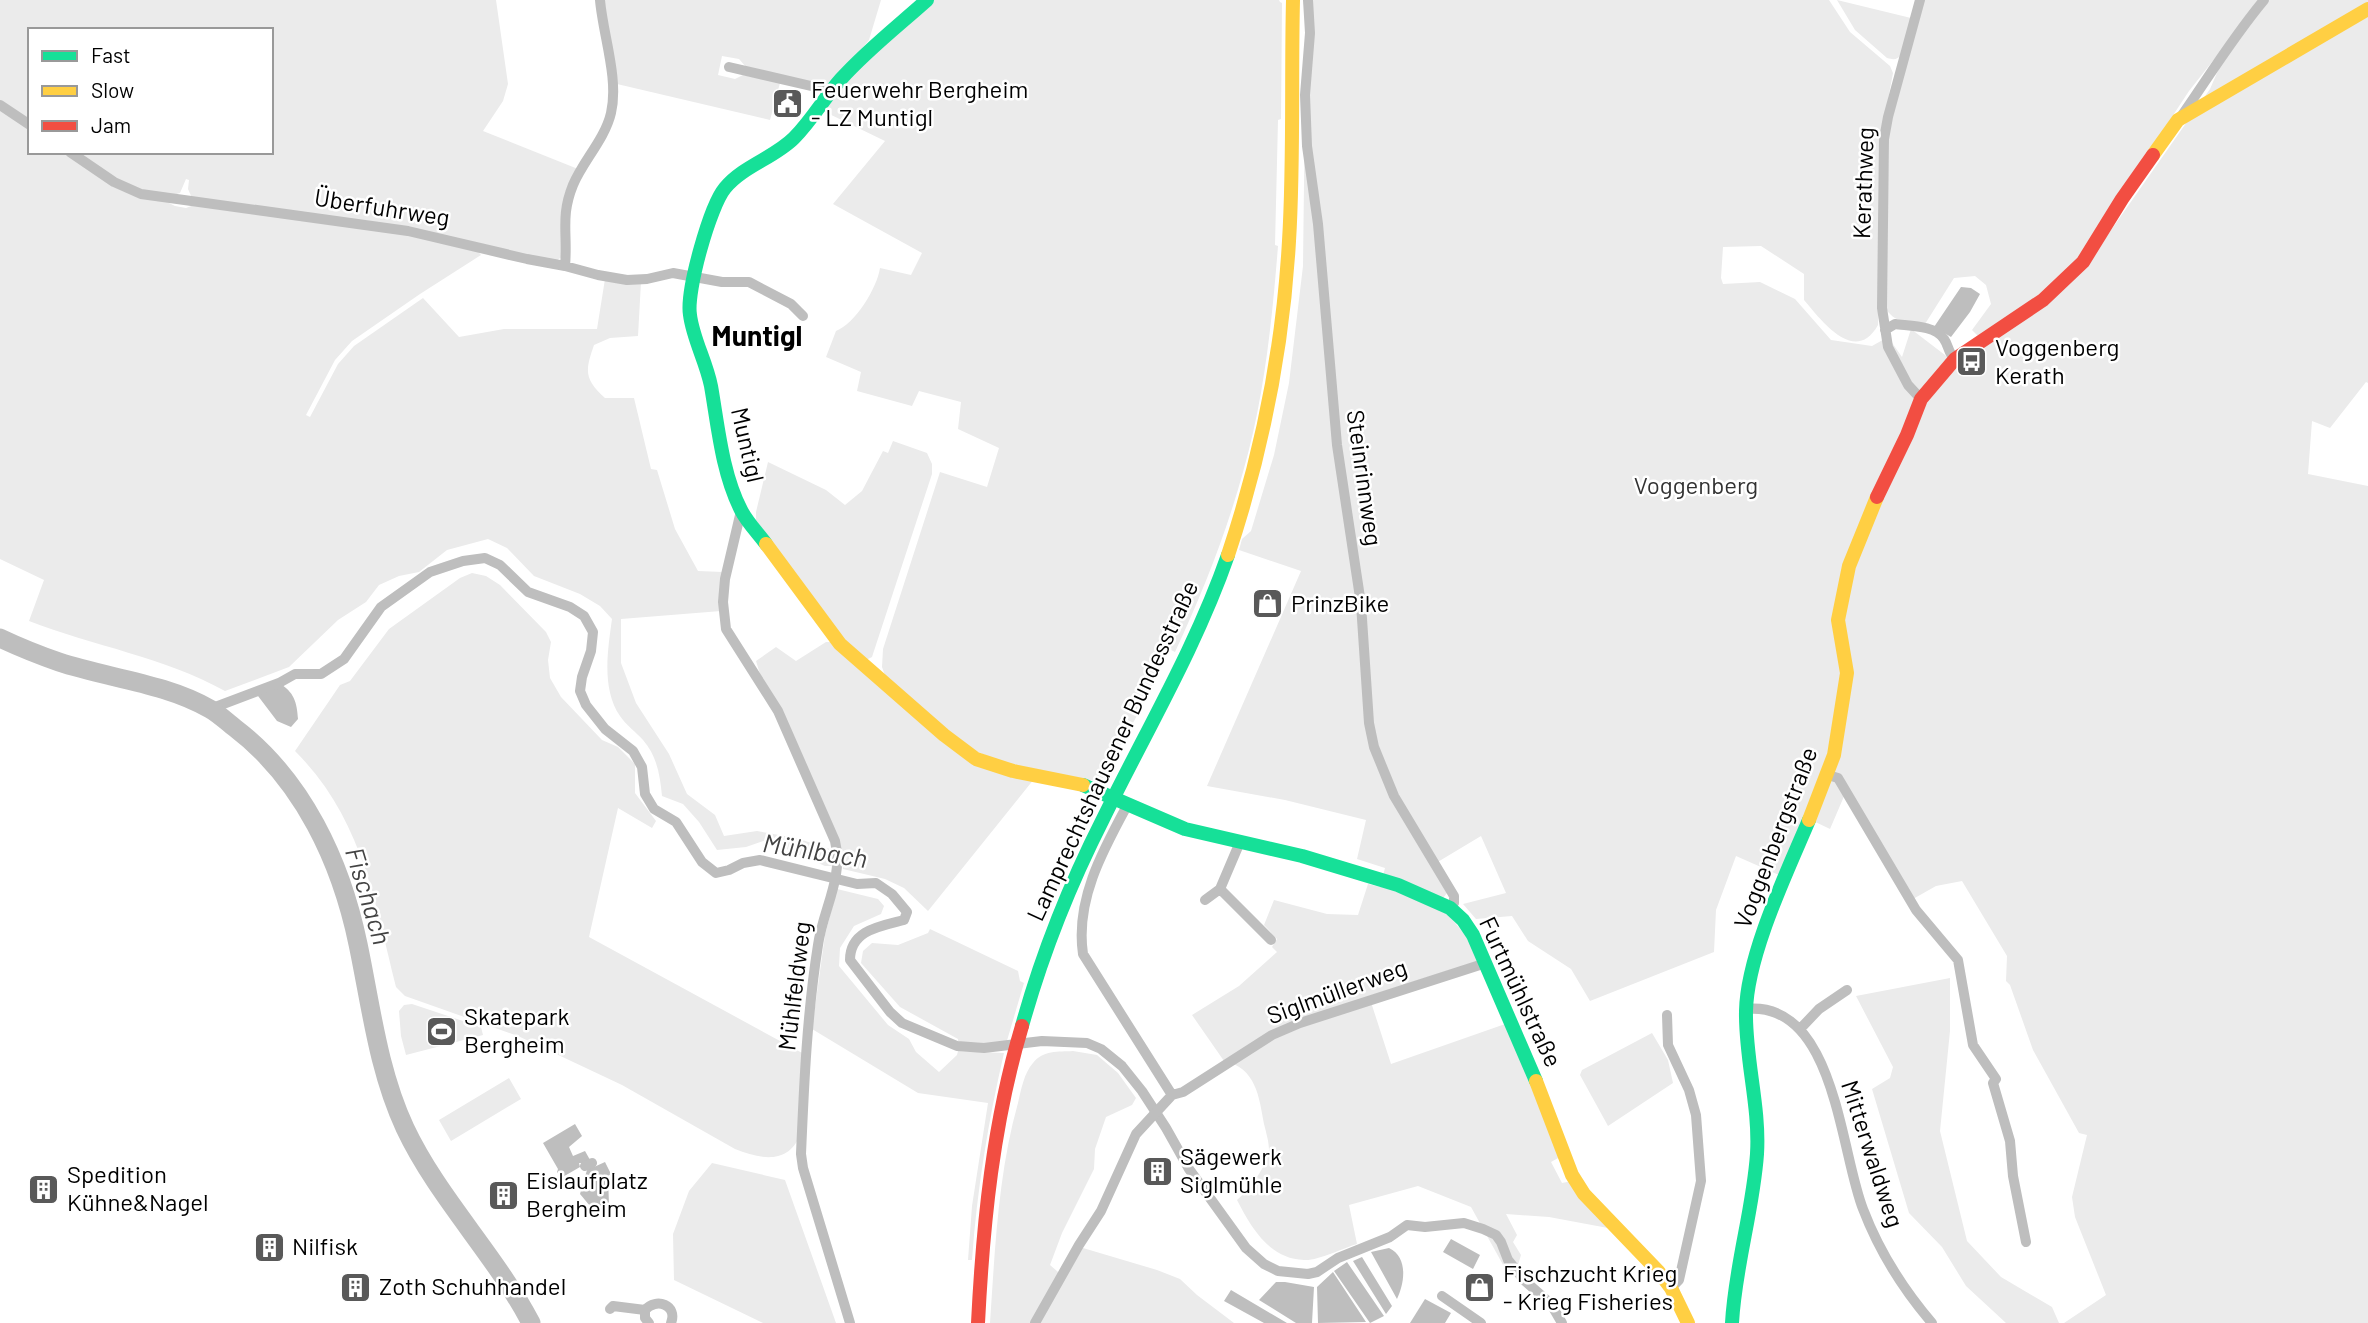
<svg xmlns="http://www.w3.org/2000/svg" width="2368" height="1323" viewBox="0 0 2368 1323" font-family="Barlow,sans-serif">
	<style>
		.green { fill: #ebebeb }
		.water { fill: #bebebe }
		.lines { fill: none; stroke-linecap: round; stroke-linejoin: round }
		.canal { stroke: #bebebe; stroke-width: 10 }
		.river { stroke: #bebebe; stroke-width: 19 }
		.street { stroke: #bebebe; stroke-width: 10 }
		.fast { stroke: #16e098; stroke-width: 14 }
		.slow { stroke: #ffcf43; stroke-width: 14 }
		.jam { stroke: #f24e42; stroke-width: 14 }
		.labels { text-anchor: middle; stroke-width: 5; stroke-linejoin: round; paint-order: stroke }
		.poi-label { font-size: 24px; fill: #000; stroke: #fff; text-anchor: start }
		.street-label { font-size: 24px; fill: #000; stroke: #fff }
		.park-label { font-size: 24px; fill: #323232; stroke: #fff }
		.water-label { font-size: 26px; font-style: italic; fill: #434343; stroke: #fff }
		.quarter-label { font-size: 28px; font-weight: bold; fill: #000; stroke: #fff }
	</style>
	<rect width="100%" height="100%" fill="#fff"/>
	<!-- green -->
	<path class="green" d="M0,0H496L508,84L503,101L483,131L578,169L563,256L556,261L192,198L188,189L189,180L186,179L180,193C149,205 101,169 76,152H271V30H30V121L0,102Z
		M603,0H881L869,40L835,81L825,85L746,67L739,59L722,56L718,75L735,79L743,75L780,83L770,120L617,84Z
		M931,0H1279L1280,2L1282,3L1281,119L1278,120L1275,245L1278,246C1272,322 1264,399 1243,472C1226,534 1202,594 1175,652L1169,649L1146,699L1101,782L1011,766L973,750L887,681L882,667L883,649L940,472L987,487L999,448L958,429L961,402L919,391L912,406L857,391L861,372L826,357L836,331C855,324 877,288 880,268L911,275L922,253L833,204L885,141L821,110L839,86Z
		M1303,0H1829L1850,32L1890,66L1893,73L1885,115L1878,325C1855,366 1821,320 1804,300V274L1761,246L1723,247L1721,278L1723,284L1760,282L1795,299L1831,340L1872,346L1888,337L1902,357L1911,329L1958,365L2081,273L2210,89L2234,34L2189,91L2079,258L2038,298L1979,337L1972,330L1991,304L1986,285L1975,276L1954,278L1925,324C1909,322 1893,323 1885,307L1889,130L1924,0H2368V383L2366,382L2330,428L2312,421L2308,474L2368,486V1323H2064L2106,1295L2075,1217L2072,1197L2087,1135L2079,1133L2033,1050L2010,985L2006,981L2007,956L1962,881L1936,886L1913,899L1845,794L1830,829L1805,817L1779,875L1736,856L1716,910L1714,952L1590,1001L1571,969L1528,941L1512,916L1476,919L1463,904L1506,893L1481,836L1431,866L1447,893L1437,906C1457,921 1468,939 1481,960L1369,996L1391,1064L1508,1023L1560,1157L1551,1162L1562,1183L1572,1181L1608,1228L1549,1217L1506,1214L1517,1235L1513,1242L1521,1255L1518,1265L1507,1272L1471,1207L1418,1186L1349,1205L1357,1244C1343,1248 1318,1261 1304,1260C1269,1259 1251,1227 1237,1200C1248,1191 1268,1165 1269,1150C1269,1142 1266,1132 1264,1124C1259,1096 1256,1068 1224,1061L1192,1015L1239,986L1277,952L1272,947L1277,939L1264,925L1274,900L1327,914L1358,915L1368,884L1380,887L1385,868L1357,859L1366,820L1285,800L1207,786L1301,571L1239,550L1242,539L1251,531L1274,455L1289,383L1303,266L1306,19Z
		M1837,0L1911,18L1902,54C1897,60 1894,60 1887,58L1855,30Z
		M0,109L30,128V152H65L175,206L186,208L194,205L392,231L475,248L481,255L420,294L352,341L335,360L306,415L310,417L338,364L354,346L423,298L459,337L504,329H597L605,279L641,282L638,336L610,338L594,345C585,371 584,379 605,398H634L651,469L657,470L675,529L698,571L723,572L721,611L621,619V663L636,703L669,754L687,794L715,815L724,836L757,831L796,838L833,850L835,866H825L766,840L746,847L717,850L699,822L683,804L662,796C660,775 657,756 643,740C636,732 626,725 620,716C601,688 608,649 612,619L600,606L580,594L534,576L507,548L488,539L447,550L419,572L399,576L379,585L366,602L338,620L289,667L225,691C164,657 93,646 29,621L44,580L0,559Z
		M893,441L927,453L932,464V474L872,657L866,660L841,640L756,520V512L768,462L826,490L845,505L862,491L883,451L888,453Z
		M472,573L486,576L500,585L546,632L551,642L548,660L550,678L561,697L602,740L618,747L635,764V793L656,821L652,828L618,808L589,937L804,1054L800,1135C788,1165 760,1159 735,1149L622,1085L518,1036L405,996L396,987C374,899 362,818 295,751L340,685L350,681L389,629L460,578Z
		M826,642H831L952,746L1034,779L928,911L904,888L885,879L843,869V856L838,840L760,674L756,661L776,647L796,661Z
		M837,889L878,899L884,906L881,914L854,926L840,948L839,966L888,1025L909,1039L916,1052L939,1072L957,1055L958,1051L1004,1053C988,1122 977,1190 972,1260H968L972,1206L988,1103L918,1093L812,1029L825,935Z
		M930,929L1018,971L1020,981L1024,983L1006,1044L958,1042V1039L900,1007L861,963L863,951L872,943L898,945L928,933Z
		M1950,978V1031L1940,1131L1967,1241L2001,1277L2052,1307L2059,1323H2006L1966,1286L1942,1247L1909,1213L1872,1089L1890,1078L1893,1067L1856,996Z
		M412,1004L481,1027L483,1035L406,1055L401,1036L399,1011L404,1005Z
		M1652,1033L1668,1060L1673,1083L1608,1126L1580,1075L1582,1070Z
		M1073,1051L1097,1055L1118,1073L1136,1098L1132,1105L1106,1117L1095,1149L1094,1169L1062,1233L1050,1265L1065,1278L1083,1248L1157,1270L1180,1279L1197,1295L1234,1323H990C995,1250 998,1174 1018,1103C1021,1090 1024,1073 1033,1063C1043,1050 1058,1052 1073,1051Z
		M509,1078L521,1099L451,1141L439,1120Z
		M712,1163L785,1180L836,1323H763L674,1280L673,1234L689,1191Z"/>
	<!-- water -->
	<path class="water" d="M1961,287L1971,288L1980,294L1970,312L1951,337L1934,327Z
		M279,683C294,692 297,702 298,719L291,727L277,721L255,692Z
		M575,1124L582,1136L569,1147L573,1156L585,1151L594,1167L605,1162L611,1174L608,1176L609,1205L608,1209L603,1213C592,1211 587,1202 580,1194L587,1170L582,1163H579L580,1167L561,1178L557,1172L558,1169L543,1143Z
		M1451,1239L1480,1255L1473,1269L1443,1252Z
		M1389,1248C1408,1257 1405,1282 1397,1299L1371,1252Z
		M1362,1257L1392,1306L1386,1314L1353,1261Z
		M1347,1262L1384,1316L1370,1323L1334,1271Z
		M1333,1272L1366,1322L1318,1323L1317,1287Z
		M1276,1282H1285L1314,1287L1312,1323H1296L1259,1300Z
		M1231,1290L1287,1323H1264L1224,1301Z
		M1425,1299L1451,1313L1445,1323H1410Z"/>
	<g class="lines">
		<!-- canal -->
		<path class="canal" d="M210,709L279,683L295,674H321L344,659L381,607L430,572L463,561L485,558L500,565L528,592L570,607L584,616L593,632L591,651L582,677L580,691L586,705L605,729L633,751L642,767L645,794L654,809L676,822L702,862L716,873L729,870L743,863L760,860L857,884L876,883L892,894L907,912L904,920C881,926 850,930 850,960L890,1012L902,1023L957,1046L984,1048L1042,1041L1087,1043L1101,1049L1122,1066L1142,1091L1166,1128L1189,1169L1246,1248L1264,1264L1278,1271L1308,1274L1317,1272L1338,1258L1390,1237L1407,1225L1425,1227L1464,1223L1483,1229L1496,1235L1501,1242L1508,1260L1525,1281L1551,1304L1562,1323"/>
		<!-- river -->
		<path class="river" d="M0,638C19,647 39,655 59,662C107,678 165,683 210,709C219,714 227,722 235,728C303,780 341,862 358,944C371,1006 378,1070 405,1128C438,1198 495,1254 531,1323"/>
		<!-- street -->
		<path class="street" d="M1308,0L1310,33L1305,95L1307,146L1318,224L1337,445L1361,604L1369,723L1374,747L1394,796L1454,896V903L1450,908
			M1920,0L1888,117L1884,139L1882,308L1888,347L1908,385L1921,399
			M729,67L824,89L830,93
			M0,105L30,125
			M2180,118C2208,78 2233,37 2264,0
			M70,152L114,182L141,194L408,231L527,259L565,266L598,275L627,280L647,279L673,273L722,282H749L791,304L803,316
			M565,266C568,234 560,217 573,185C583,161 605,139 611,113C619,79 603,35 600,0
			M1885,330L1895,324C1909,326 1935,325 1944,339C1949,346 1948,353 1955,359
			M741,511L725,579L723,602L726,629L778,711L835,841C844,878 823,909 818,945C807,1014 804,1084 801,1154L803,1168L850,1323
			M1828,775L1838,778L1916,910L1958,960L1973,1045L1996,1079L1993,1083L2010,1141L2013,1176L2026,1242
			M1128,804C1103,850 1075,900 1083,954L1172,1095L1183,1092L1272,1035L1300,1023L1486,963
			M1240,842L1220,889L1271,940
			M1205,900L1220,889
			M1746,1009C1835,1000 1840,1151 1863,1209C1879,1251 1903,1289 1932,1323
			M1667,1015L1668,1045L1689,1090L1696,1115L1701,1181L1679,1280L1671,1288
			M1800,1029L1819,1009L1847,990
			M585,1166L592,1163
			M1442,1296L1481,1323
			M610,1309L613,1306L645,1310C656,1297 678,1305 671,1323
			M645,1310V1318L649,1323
			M1035,1323L1079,1245L1101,1211L1136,1134L1172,1095"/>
		<!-- fast -->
		<path class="fast" d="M766,544C758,533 747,522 741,510C722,473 718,426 711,386C706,361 693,339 690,315C686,291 710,206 725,188C743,166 774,158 794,138C812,120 824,98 841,79C867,50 898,26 927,0
			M1083,785L1185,829L1302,856L1398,885L1450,908L1463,920L1473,935L1536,1081
			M1022,1026C1042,954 1069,886 1103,819C1146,731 1196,647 1228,555
			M1732,1323C1735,1266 1753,1211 1757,1154C1760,1106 1745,1059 1746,1011C1747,955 1787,872 1809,820"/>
		<!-- slow -->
		<path class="slow" d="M2153,155L2178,120L2368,9
			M766,544L840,644L944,735L976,759L1013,771L1083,785
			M1228,555C1262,453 1283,348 1289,241C1294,161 1291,80 1293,0
			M1809,820L1834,755L1847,673L1838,620L1849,566L1877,497
			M1536,1081L1572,1175L1584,1194L1658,1271L1671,1288L1688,1323"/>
		<!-- jam -->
		<path class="jam" d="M1877,497L1907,435L1921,399L1955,359L2043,300L2083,262L2122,199L2153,155
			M978,1323C983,1223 993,1123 1022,1026"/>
	</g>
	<!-- icons -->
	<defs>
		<symbol id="civic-square" viewBox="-11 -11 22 22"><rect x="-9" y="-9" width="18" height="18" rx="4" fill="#595959" stroke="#fff"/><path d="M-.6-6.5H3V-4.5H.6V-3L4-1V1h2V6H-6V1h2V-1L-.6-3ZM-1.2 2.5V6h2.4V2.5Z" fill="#fff"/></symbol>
		<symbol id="bus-square" viewBox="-11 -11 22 22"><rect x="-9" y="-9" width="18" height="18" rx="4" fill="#595959" stroke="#fff"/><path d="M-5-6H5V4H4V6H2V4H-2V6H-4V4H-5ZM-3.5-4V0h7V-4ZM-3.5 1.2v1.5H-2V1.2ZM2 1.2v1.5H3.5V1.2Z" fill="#fff"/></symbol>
		<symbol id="shop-square" viewBox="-11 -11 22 22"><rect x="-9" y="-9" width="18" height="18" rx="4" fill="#595959" stroke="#fff"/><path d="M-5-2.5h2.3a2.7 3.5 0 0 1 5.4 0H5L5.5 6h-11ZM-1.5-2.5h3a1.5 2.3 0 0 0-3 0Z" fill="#fff"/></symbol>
		<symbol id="stadium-square" viewBox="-11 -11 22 22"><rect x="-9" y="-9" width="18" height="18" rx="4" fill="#595959" stroke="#fff"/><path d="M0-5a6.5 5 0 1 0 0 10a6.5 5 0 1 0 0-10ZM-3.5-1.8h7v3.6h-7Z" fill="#fff"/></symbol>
		<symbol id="building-square" viewBox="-11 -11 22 22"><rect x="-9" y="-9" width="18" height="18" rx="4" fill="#595959" stroke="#fff"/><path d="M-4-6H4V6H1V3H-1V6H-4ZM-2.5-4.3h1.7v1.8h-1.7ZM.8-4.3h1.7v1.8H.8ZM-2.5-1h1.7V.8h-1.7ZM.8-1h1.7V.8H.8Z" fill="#fff"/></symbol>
	</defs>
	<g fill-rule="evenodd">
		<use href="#civic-square" x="770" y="86" width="35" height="35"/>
		<use href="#bus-square" x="1954" y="344" width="35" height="35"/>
		<use href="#shop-square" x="1250" y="586" width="35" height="35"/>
		<use href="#stadium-square" x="424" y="1014" width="35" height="35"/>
		<use href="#building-square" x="1140" y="1154" width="35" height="35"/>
		<use href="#building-square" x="26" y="1172" width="35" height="35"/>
		<use href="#building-square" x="486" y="1178" width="35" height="35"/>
		<use href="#building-square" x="252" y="1230" width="35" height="35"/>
		<use href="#building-square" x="338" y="1270" width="35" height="35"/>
		<use href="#shop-square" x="1462" y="1270" width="35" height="35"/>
	</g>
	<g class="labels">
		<!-- poi labels -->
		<g class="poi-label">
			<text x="811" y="98">Feuerwehr Bergheim<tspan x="811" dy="28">- LZ Muntigl</tspan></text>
			<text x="1995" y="356">Voggenberg<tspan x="1995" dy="28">Kerath</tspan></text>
			<text x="1291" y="612">PrinzBike</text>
			<text x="464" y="1025">Skatepark<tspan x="464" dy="28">Bergheim</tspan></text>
			<text x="1180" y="1165">Sägewerk<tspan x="1180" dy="28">Siglmühle</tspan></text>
			<text x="67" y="1183">Spedition<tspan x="67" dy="28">Kühne&amp;Nagel</tspan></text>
			<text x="526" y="1189">Eislaufplatz<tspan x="526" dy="28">Bergheim</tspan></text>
			<text x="292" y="1255">Nilfisk</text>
			<text x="1503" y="1282">Fischzucht Krieg<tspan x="1503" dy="28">- Krieg Fisheries</tspan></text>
			<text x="379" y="1295">Zoth Schuhhandel</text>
		</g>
		<!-- street labels -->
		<g class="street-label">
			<text transform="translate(1864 183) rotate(-88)" y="8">Kerathweg</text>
			<text transform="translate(382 208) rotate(9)" y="8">Überfuhrweg</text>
			<text transform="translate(747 445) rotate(77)" y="8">Muntigl</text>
			<text transform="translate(1364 478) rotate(82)" y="8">Steinrinnweg</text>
			<text transform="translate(1113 751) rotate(-65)" y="8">Lamprechtshausener Bundesstraße</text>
			<text transform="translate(1776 838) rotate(-69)" y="8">Voggenbergstraße</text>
			<text transform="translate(795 986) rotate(-83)" y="8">Mühlfeldweg</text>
			<text transform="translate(1337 992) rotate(-20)" y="8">Siglmüllerweg</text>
			<text transform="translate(1520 992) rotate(65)" y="8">Furtmühlstraße</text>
			<text transform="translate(1872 1154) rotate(72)" y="8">Mitterwaldweg</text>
		</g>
		<!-- park labels -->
		<g class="park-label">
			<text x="1696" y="494">Voggenberg</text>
		</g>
		<!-- water labels -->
		<g class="water-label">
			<text transform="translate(815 851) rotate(9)" y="9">Mühlbach</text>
			<text transform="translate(368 896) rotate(73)" y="9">Fischach</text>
		</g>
		<!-- quarter labels -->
		<g class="quarter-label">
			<text x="757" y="346">Muntigl</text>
		</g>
	</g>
	<!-- legend -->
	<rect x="28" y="28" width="245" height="126" fill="#ffffff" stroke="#999999" stroke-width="2"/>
	<rect x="42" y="51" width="35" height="10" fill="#16e098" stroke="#999999" stroke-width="2"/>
	<text x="91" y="63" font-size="21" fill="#000000">Fast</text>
	<rect x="42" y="86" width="35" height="10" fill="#ffcf43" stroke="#999999" stroke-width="2"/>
	<text x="91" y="98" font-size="21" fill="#000000">Slow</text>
	<rect x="42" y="121" width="35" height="10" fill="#f24e42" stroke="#999999" stroke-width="2"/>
	<text x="91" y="133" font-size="21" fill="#000000">Jam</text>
</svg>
